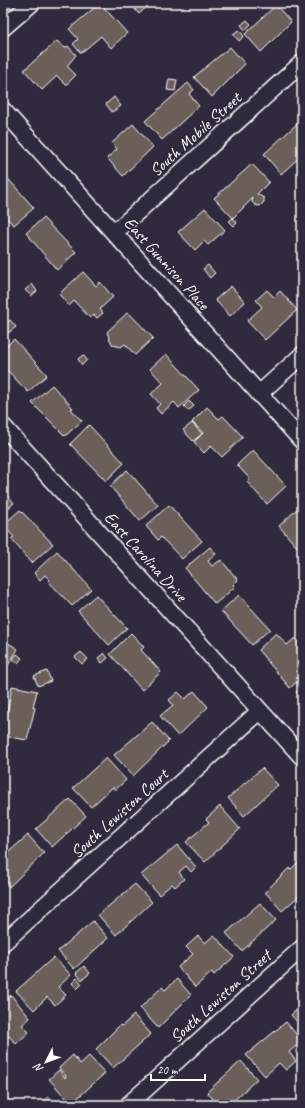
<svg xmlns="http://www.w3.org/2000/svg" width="305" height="1108" viewBox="0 0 305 1108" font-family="Caveat,sans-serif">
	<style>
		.building { fill: #6c5e5a; stroke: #fff }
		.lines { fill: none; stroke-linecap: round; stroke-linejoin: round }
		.minor-casing { stroke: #fff; stroke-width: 19 }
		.minor { stroke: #2f2a3d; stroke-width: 16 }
		.labels { text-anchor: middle; stroke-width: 3.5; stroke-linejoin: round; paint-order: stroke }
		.street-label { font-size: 17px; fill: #fff; stroke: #2f2a3d }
	</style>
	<rect width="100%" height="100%" fill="#2f2a3d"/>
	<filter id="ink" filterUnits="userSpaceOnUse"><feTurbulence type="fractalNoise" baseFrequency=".025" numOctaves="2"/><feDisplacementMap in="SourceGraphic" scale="8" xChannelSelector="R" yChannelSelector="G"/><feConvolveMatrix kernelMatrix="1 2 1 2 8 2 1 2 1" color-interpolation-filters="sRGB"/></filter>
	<g filter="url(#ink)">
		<!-- building -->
		<path class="building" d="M100,3L127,33L111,48L101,36L81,53L73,44L78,39L69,29Z
			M130,3H151L139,14Z
			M276,5L291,22L261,52L245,34Z
			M247,20L251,24L245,30L241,25Z
			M239,30L244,36L239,41L233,34Z
			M57,41L65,48L68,46L76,55L67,66L76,75L66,85L57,76L42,90L24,70Z
			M230,47L245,64L212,97L194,77Z
			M169,79L177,80L175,91L167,90Z
			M188,83L194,90L189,94L199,106L162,140L145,121Z
			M114,97L121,106L112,112L106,104Z
			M299,122L302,125V150L300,151L302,155L281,174L264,154Z
			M133,124L153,147L123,176L107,158L117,149L112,143Z
			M252,164L269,182L257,194L264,198V202L260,206L255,205L252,202L253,198L233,218L214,198Z
			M3,173L34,208L14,225L3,215Z
			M205,208L225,230L208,245L204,241L195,250L178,232Z
			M43,218L76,252L57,270L26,233Z
			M233,218L237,223L234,226L229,221Z
			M208,265L215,273L210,278L203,269Z
			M83,272L96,286L100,282L113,297L100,309L103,313L97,318L94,315L90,318L74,301L69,306L59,294Z
			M302,273V284L296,278Z
			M32,284L37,291L31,296L25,290Z
			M231,286L245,302L230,316L215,300Z
			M267,290L274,297L280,291L297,310L265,340L247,321L262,307L256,300Z
			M128,312L153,338L135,355L125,344L121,347L113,345L110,340L107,332Z
			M10,320L16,327L8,333L3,326Z
			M14,339L47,375L28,392L3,366V349Z
			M166,354L199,390L179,408L174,402L161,414L156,408L160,404L151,394L163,383L150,369Z
			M83,355L87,360L82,365L78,359Z
			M52,385L73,408L71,409L82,421L65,436L32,403Z
			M189,401L194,406L188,411L184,406Z
			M207,407L219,419L223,416L243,437L222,457L211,446L204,453L194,442L203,433L192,422Z
			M192,423L202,434L193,441L183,430Z
			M89,425L124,463L106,481L70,444Z
			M253,450L286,486L267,504L247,482L250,479L237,465Z
			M127,470L158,505L140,521L110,486Z
			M3,491L14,503L3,513Z
			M169,505L202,541L182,559L161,537L158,540L146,526Z
			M297,509L302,514V553L279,526Z
			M20,510L53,544L32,563L11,539L14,537L3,525Z
			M210,547L216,554L208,561L212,566L221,560L238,580L233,585L235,587L215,604L185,568Z
			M57,551L91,589L72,606L48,581L50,580L45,575L40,580L34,573Z
			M96,595L127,628L109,645L78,611Z
			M239,595L270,629L252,645L221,611Z
			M131,633L144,647L141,650L161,672L142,690L110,654Z
			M276,633L287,645L295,638L302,646V652L298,655L302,659V677L290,688L258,650Z
			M3,640L18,649L5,670L3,669Z
			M81,652L88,659L82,664L75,657Z
			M104,653L108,658L102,663L98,658Z
			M17,654L22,658L18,663L13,659Z
			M47,671L51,681L38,686L34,676Z
			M12,686L37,691L33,707L35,708L27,740L3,736Z
			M302,688V699L296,692Z
			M194,691L208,707L178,736L160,716L173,705L169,700L178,692L185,699Z
			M152,722L169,741L133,776L114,755Z
			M106,758L126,780L115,790L113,787L91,807L73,788Z
			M262,768L278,785L244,816L228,798Z
			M70,799L86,816L52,847L36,829Z
			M220,806L240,829L205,862L186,842L209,822L206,819Z
			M28,835L44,853L9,887L3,880V857Z
			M177,845L196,867L191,872L186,866L179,872L184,879L175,887L172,884L159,895L141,875Z
			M302,859V893L282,911L265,892L289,868L290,870Z
			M135,884L152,902L116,935L98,915Z
			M260,903L276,920L242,951L226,933Z
			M93,921L108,938L74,969L58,951Z
			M214,935L234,957L214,975L212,972L195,987L178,967L193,954L186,947L198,936L205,943Z
			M54,957L71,975L58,987L66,995L55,1005L47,997L34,1010L16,991Z
			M84,966L90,973L82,980L76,973Z
			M77,978L82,984L77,989L72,983Z
			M177,979L191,995L158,1028L140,1008L162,987L165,990Z
			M11,995L30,1018L22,1025L29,1032L16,1044L9,1036L3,1042V1002Z
			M302,1005V1027L291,1015Z
			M134,1015L151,1034L113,1068L96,1049L120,1025L122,1026Z
			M286,1022L302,1041L289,1052L296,1061L286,1070L279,1063L265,1076L246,1055Z
			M73,1055L80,1064L89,1056L105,1073L71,1104L49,1079L59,1070L65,1078L66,1076L59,1068Z
			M241,1061L257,1079L229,1105H211L209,1103L213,1099L207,1092Z
			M49,1096L57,1105H39Z
			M200,1099L204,1105H193Z"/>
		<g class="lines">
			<defs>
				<path id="minor" d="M3,28L32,3
					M3,110L302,441
					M114,233L302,63
					M259,394L302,355
					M3,426L302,757
					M3,943L260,711
					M128,1105L302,948"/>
			</defs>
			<!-- minor casing -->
			<use href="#minor" class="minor-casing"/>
			<!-- minor -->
			<use href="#minor" class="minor"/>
		</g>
	</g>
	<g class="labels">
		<!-- street labels -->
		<g class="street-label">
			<text transform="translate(195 134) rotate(-42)" y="6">South Mobile Street</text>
			<text transform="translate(167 263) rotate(48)" y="6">East Gunnison Place</text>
			<text transform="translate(146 556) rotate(48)" y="6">East Carolina Drive</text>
			<text transform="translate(119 813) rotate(-42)" y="6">South Lewiston Court</text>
			<text transform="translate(220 996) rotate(-42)" y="6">South Lewiston Street</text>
		</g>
	</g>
	<!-- margin -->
	<rect width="305" height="1108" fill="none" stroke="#2f2a3d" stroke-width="16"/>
	<rect x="8" y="8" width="289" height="1092" fill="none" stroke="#fff" stroke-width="1.5" filter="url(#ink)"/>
	<!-- north arrow -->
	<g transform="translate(46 1062) rotate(228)" stroke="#2f2a3d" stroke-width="3" paint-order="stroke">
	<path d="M0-3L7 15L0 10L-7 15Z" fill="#ffffff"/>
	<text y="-6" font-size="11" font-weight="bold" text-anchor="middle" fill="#ffffff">N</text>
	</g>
	<!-- scale -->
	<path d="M151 1074v6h54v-6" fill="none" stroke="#ffffff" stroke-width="2"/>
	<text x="157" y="1074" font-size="12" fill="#ffffff" stroke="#2f2a3d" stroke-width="3" paint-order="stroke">20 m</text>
</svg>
